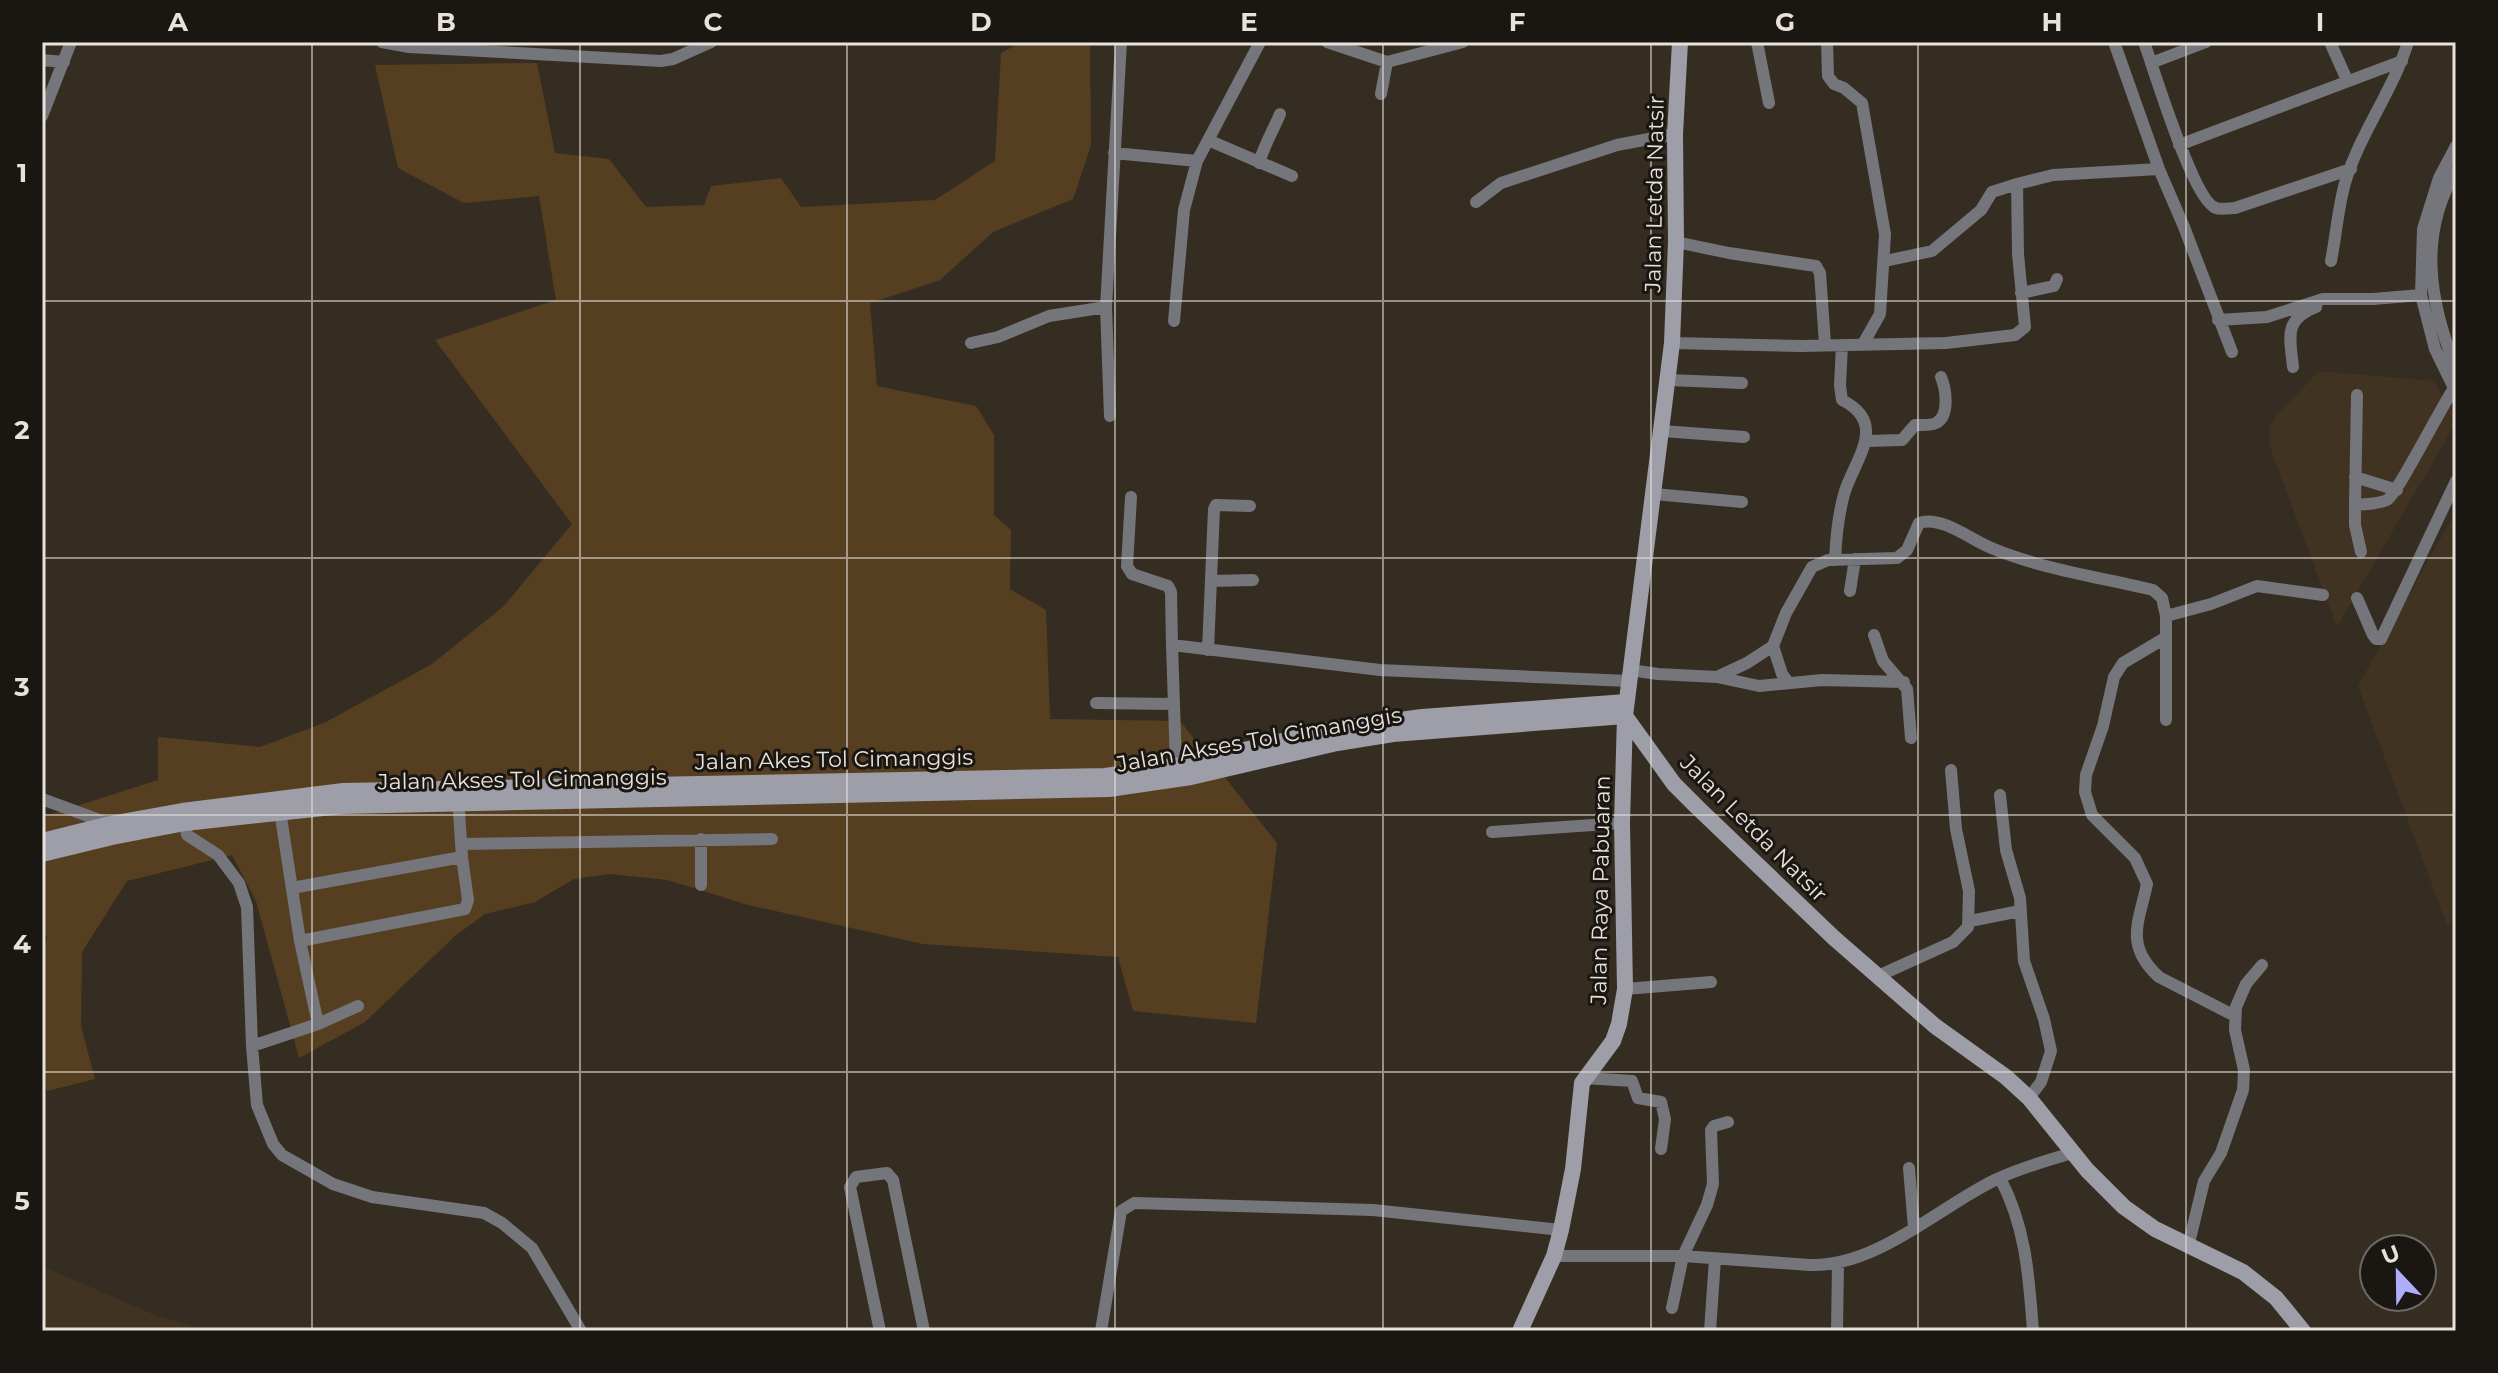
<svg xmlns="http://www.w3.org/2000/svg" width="2498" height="1373" viewBox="0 0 2498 1373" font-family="Montserrat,sans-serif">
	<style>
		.built { fill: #403322 }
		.green { fill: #563f20 }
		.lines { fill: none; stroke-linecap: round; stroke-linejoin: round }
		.street { stroke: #75757c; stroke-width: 12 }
		.secondary { stroke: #9d9ea8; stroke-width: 16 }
		.grid { fill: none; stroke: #e8e2db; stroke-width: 2; stroke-opacity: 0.55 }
		.labels { text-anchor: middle; stroke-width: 6; stroke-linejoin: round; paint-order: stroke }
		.street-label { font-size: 22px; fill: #e8e2db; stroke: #1a1611 }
		.neatline { fill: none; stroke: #e8e2db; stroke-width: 3 }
		.grid-label { font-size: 26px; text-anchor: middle; font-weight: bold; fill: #e8e2db }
	</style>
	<rect width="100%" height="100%" fill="#362d22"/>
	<!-- built -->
	<path class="built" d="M2319,371L2433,381L2456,416V422L2337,627L2272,453L2269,438L2270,426L2277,415Z
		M2456,511V918L2447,925L2358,686Z
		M42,1266L155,1315L211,1331H42Z"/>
	<!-- green -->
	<path class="green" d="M1022,42H1090L1091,145L1073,199L993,232L940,280L870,303L877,386L976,406L994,435V515L1011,530L1010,589L1046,610L1050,719L1180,721L1277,843L1256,1023L1133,1011L1118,957L923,944L748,905L668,880L610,874L574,879L535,902L485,914L455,936L365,1022L299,1058L256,901L232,855L127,881L82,952L81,1026L95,1079L47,1091C35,1052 42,977 47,935L42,936V817L158,780V737L260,747L324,723L432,664L504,606L572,524L435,340L556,300L539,196L464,203L398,168L375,65L537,63L555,153L609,159L646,207L704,205L711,186L781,178L801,207L935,200L995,161L1001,53Z"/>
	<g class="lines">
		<!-- street -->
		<path class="street" d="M382,42L409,47L661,61L673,59L711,42
			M1327,42L1387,62L1463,42
			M1757,42L1769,103
			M1827,42L1828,76L1834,84L1844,88L1862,103L1885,234L1880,314L1863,344
			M2114,42L2159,169L2184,227L2232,352
			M2144,42C2154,69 2193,201 2216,208C2221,210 2230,208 2235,208L2351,169
			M2330,42L2347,80
			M42,60L64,62
			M2151,63L2206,42
			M1381,94L1387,62
			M42,116L71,42
			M1208,140L1292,176
			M2179,145L2402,61
			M2456,146L2439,178L2423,229L2421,295L2435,349L2456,392
			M1114,153L1197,161
			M1259,163C1265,143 1272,133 1280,114
			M2456,171C2417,236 2430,303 2456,369
			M1476,202L1501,183L1617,145L1675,134
			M1676,242L1729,253L1816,266L1820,273L1825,344
			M1885,261L1932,251L1981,210L1992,192L2017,184L2053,175L2159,169
			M2331,261C2336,236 2338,208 2345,183C2360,133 2393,91 2408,42
			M2021,293L2054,286L2057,279
			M1106,307L1110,416
			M2218,320L2267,317L2323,299H2373L2421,295
			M1174,321L1184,210L1197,161L1260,42
			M971,343L998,337L1049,316L1106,307L1121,42
			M1672,343L1801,346L1946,343L2015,335L2025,327L2018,254L2017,184
			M2293,367C2290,337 2283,320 2316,307
			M1669,380L1742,383
			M2357,395L2355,505C2365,504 2379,504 2387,500C2397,495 2443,403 2456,385
			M1662,431L1744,437
			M1867,441L1902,440L1915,425C1921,425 1930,426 1936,423C1950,416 1946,389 1941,377
			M2355,477L2397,490
			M1654,494L1742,502
			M1131,497L1127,566L1132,574L1168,586L1171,592L1172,645
			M2355,505V525L2361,552
			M1835,560C1836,537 1838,514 1845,491C1856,458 1888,423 1842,400L1840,386L1842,345
			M1211,581L1253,580
			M1850,591L1855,559
			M2357,598L2373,635L2376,639H2381L2456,481
			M2166,616L2211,604L2257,586L2323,595
			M1874,635L1883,661L1907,689L1911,738
			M2165,638L2123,663L2114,677L2103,726L2086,775L2085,792L2092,815L2135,858L2147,884C2139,922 2124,945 2159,977L2235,1016
			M1208,650L1214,509L1216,505L1250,506
			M1630,670L1658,674L1717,677L1759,686L1822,680L1904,682
			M1717,677L1747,663L1773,646
			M1788,682L1782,674L1773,646L1786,613L1812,567L1828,560L1897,558L1907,550L1919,523C1940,515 1970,539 1989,547C2040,569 2099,577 2153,590L2162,598L2166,616V720
			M1096,703L1173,704
			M1176,766L1172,645L1380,670L1628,681
			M2000,795L2006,850L2020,898L2024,961L2044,1019L2051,1051L2041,1082L2029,1098
			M42,799L110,824
			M280,811L300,941L318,1024
			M184,818L187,835L218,855L239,883L247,907L252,1046L257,1105L273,1144L282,1155L333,1184L372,1197L484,1213L502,1223L532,1248L581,1331
			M1492,832L1622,823
			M461,844L772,839
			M701,885V839
			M292,888L462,857
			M1970,921L2020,911
			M300,941L465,909L468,900L462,857L458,796
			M1878,976L1953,942L1968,927L1969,891L1956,829L1951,770
			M1625,989L1711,982
			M252,1046L318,1024L358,1006
			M1584,1078L1632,1081L1638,1098L1661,1102L1665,1119L1661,1149
			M1909,1168L1914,1228
			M2000,1178C2026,1227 2029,1277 2033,1331
			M2189,1243L2204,1181L2221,1153L2243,1090L2244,1070L2235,1030L2236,1007L2246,984L2262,965
			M1554,1256H1683L1810,1265C1877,1267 1939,1207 1995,1180C2019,1168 2046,1161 2072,1153
			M1672,1308L1683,1256L1707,1205L1713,1184L1711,1130L1714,1126L1728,1122
			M880,1331L850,1187L856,1177L887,1173L893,1180L924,1331
			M1101,1331L1121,1211L1134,1203L1373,1210L1561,1230
			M1710,1331L1715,1259
			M1837,1331L1838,1263"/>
		<!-- secondary -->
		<path class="secondary" d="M1625,716L1674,784L1697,807L1834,938L1935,1026L2006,1077L2029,1098L2087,1170L2124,1207L2155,1229L2243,1272L2276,1298L2303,1331
			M42,841L110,824L182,811L343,791L1105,776L1176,766L1333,729L1422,717L1626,702
			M42,854L112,837L185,823L342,806L1109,789L1191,777L1337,743L1393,734L1625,716
			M1520,1331L1554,1256L1561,1230L1573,1169L1582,1083L1613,1041L1619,1024L1625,989L1622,823L1625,716L1672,343L1676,242L1675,134L1680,42"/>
	</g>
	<!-- grid -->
	<path class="grid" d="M312,42V1331M580,42V1331M847,42V1331M1115,42V1331M1383,42V1331M1651,42V1331M1918,42V1331M2186,42V1331M42,301H2456M42,558H2456M42,815H2456M42,1072H2456"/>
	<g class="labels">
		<!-- street labels -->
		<g class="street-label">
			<text transform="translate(1654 194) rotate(-89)" y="8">Jalan Letda Natsir</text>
			<text transform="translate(1259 739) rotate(-10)" y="8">Jalan Akses Tol Cimanggis</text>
			<text transform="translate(834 759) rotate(-1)" y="8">Jalan Akes Tol Cimanggis</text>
			<text transform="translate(522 779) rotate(-1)" y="8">Jalan Akses Tol Cimanggis</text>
			<text transform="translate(1754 828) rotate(45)" y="8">Jalan Letda Natsir</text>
			<text transform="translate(1600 890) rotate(-89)" y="8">Jalan Raya Pabuaran</text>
		</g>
	</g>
	<!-- border -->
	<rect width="2498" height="1373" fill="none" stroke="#1a1611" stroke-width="88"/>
	<!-- north arrow -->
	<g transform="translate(2398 1273) rotate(338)"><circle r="38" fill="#1a1611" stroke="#6c6862" stroke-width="2"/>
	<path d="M0-6L14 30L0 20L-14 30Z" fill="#b0aefa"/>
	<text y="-12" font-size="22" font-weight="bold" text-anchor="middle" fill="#e8e2db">U</text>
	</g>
	<rect x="44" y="44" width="2410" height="1285" class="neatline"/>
	<g class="grid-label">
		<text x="178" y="31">A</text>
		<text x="446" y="31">B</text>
		<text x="713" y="31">C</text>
		<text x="981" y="31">D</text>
		<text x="1249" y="31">E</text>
		<text x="1517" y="31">F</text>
		<text x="1785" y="31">G</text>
		<text x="2052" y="31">H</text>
		<text x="2320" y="31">I</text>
		<text x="22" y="182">1</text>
		<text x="22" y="439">2</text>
		<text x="22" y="696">3</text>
		<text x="22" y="953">4</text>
		<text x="22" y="1210">5</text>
	</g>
</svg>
